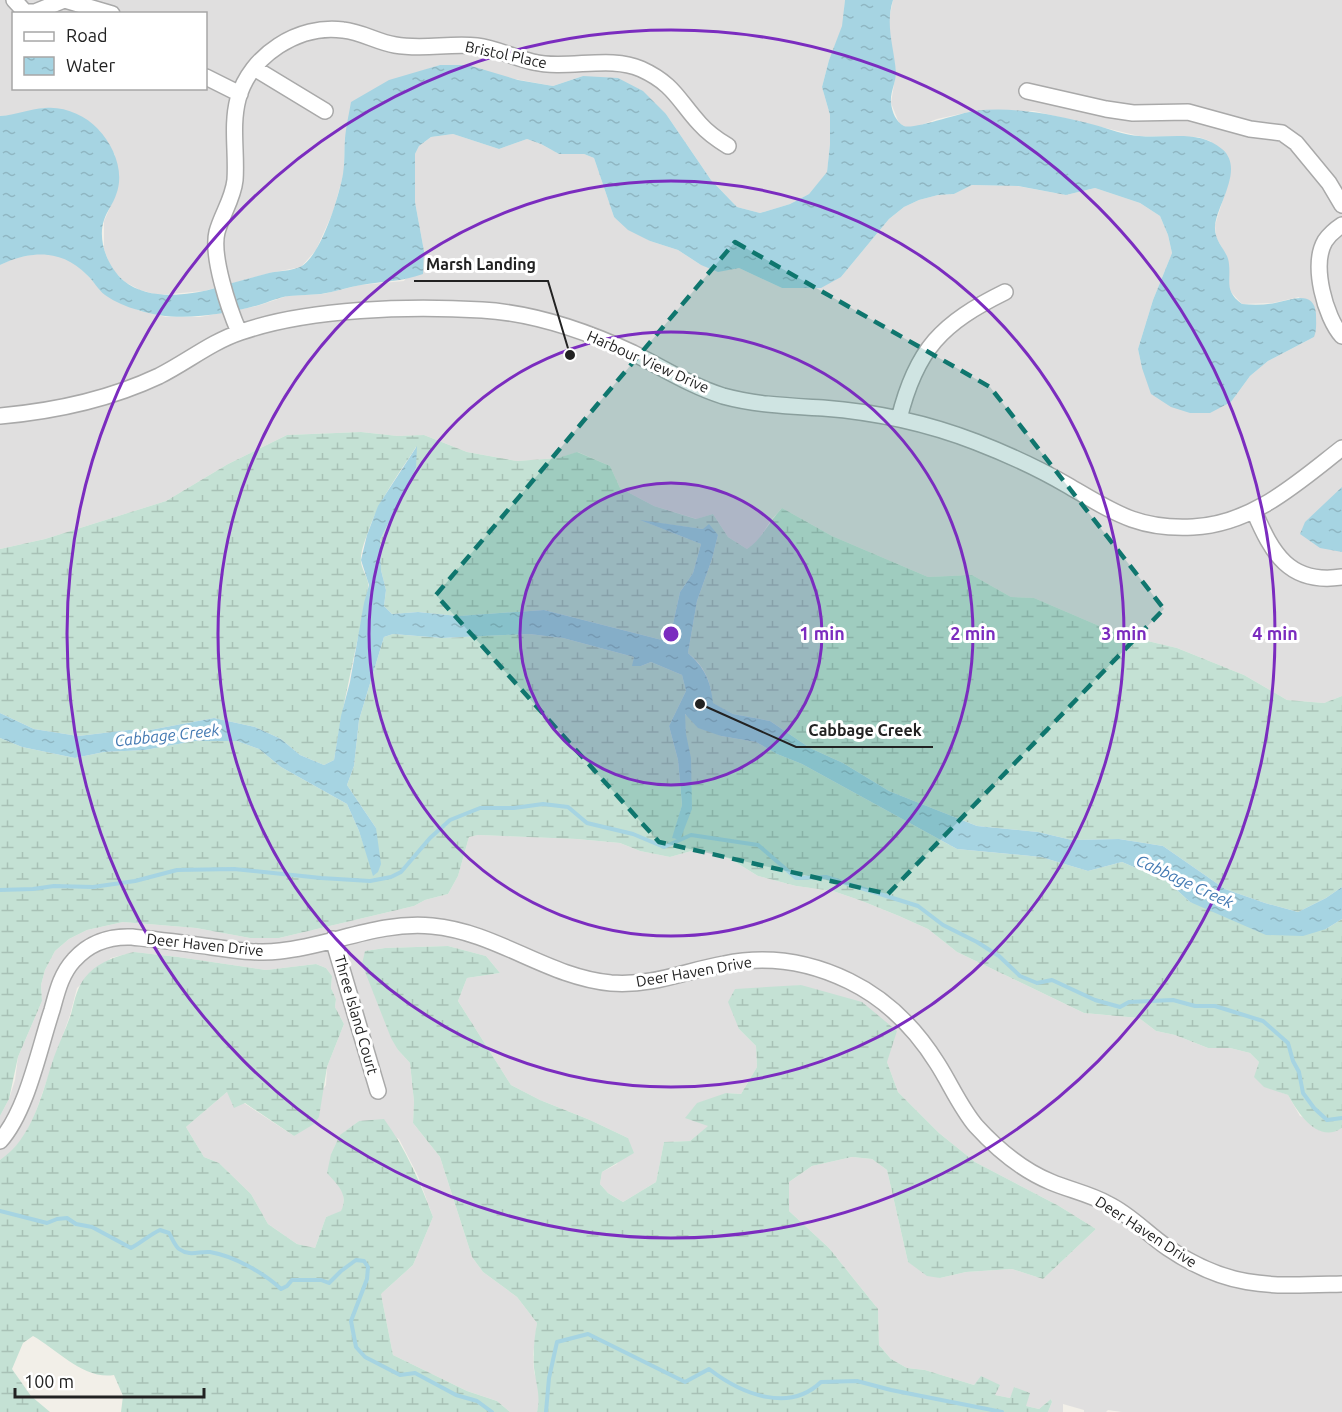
<svg xmlns="http://www.w3.org/2000/svg" width="1342" height="1412" viewBox="0 0 1342 1412" font-family="Ubuntu,sans-serif">
	<style>
		.residential { fill: #e0dfdf; fill-rule: evenodd }
		.wetland { fill: url(#wetland-marsh) }
		.water { fill: url(#water-ripples) }
		.lines { fill: none; stroke-linecap: round; stroke-linejoin: round }
		.stream { stroke: #a6d4e2; stroke-width: 4 }
		.minor-casing { stroke: #a9a9a9; stroke-width: 18 }
		.minor { stroke: #fff; stroke-width: 15 }
		.marked { fill: #0f766e; fill-opacity: 0.2; stroke: #0f766e; stroke-width: 4.5; stroke-dasharray: 12 8; stroke-linejoin: round }
		.ring { fill: none; stroke: #7b2cbf; stroke-width: 3 }
		.labels { text-anchor: middle; stroke-width: 6; stroke-linejoin: round; paint-order: stroke }
		.street-label { font-size: 15px; fill: #222; stroke: #fff }
		.water-label { font-size: 16px; font-style: italic; fill: #4379b2; stroke: #fff }
		.centre { fill: #7b2cbf; stroke: #fff; stroke-width: 3 }
		.ring-label { font-size: 18px; text-anchor: middle; font-weight: bold; fill: #7b2cbf; stroke: #fff; stroke-width: 6; stroke-linejoin: round; paint-order: stroke }
		.leader { fill: none; stroke: #222; stroke-width: 2 }
		.callout-dot { fill: #222; stroke: #fff; stroke-width: 2 }
		.callout-label { font-size: 16px; text-anchor: middle; font-weight: bold; fill: #222; stroke: #fff; stroke-width: 6; stroke-linejoin: round; paint-order: stroke }
	</style>
	<defs>
		<pattern id="wetland-marsh" width="20" height="14" patternUnits="userSpaceOnUse" patternTransform="scale(1.5)"><rect width="20" height="14" fill="#c4e1d4"/><path d="M1 5h8M5 5V1M11 12h8M15 12V8" fill="none" stroke="#a8c1b6"/></pattern>
		<pattern id="water-ripples" width="26" height="14" patternUnits="userSpaceOnUse" patternTransform="scale(1.5)"><rect width="26" height="14" fill="#a6d4e2"/><path d="M2 4q2-2 4 0t4 0M15 11q2-2 4 0t4 0" fill="none" stroke="#8fb6c2"/></pattern>
	</defs>
	<rect width="100%" height="100%" fill="#f2efe8"/>
	<!-- residential -->
	<path class="residential" d="M0,0H845L843,26L829,60L822,87L830,115V144L827,173L809,194L790,204L760,213L737,207L711,180L666,114L583,76L553,86L440,65L415,73L345,137L344,172L333,212L316,250L301,267L270,273L204,291L158,295L140,290L125,282L111,268L104,249V221L116,194L115,155L99,130L58,109L44,108L15,115L0,116ZM14,14H206V88H14Z
		M893,0H1342V696L1324,703L1287,700L1244,675L1177,648L1118,634L1034,598L1011,597L972,575L928,577L832,536L782,508L771,520L757,542L747,549L728,537L713,514L697,519L654,506L620,488L610,466L578,452L558,458L517,461L467,452L424,435L398,436L361,432L287,435L228,464L166,501L45,539L0,549V265L15,258L36,254H51L62,257L76,264L87,275L105,294L140,311L166,317H200L257,306L287,296L323,294L360,285L404,281L424,251L415,202V154L419,146L431,137L453,134L499,149L527,139L541,144L559,154H584L594,158L614,217L650,241L678,250L701,265L739,268L782,288L841,277L889,219L904,207L919,200L938,195L954,194L972,185L1017,186L1066,195L1095,188L1140,203L1160,216L1168,235L1172,253L1153,300L1138,349L1142,368L1231,402L1250,376L1268,361L1314,337L1299,297L1273,303L1242,304L1230,291L1228,282L1229,267L1226,255L1216,237L1215,225L1230,177L1228,156L1210,141L1198,137L1139,136L1034,111H974L937,119L916,127L907,128L899,123L891,103L896,72L889,32V20Z
		M478,835L577,839L620,843L640,851L670,857L695,850L710,852L732,860L758,876L796,886L833,891L862,901L899,916L928,929L957,952L1084,1013L1139,1018L1156,1031L1175,1035L1208,1048H1230L1250,1053L1259,1062L1257,1070L1280,1092L1288,1095L1300,1116L1338,1130L1342,1128V1412H1122L1108,1410L1106,1412H1084V1410L1063,1404V1412H1048L1052,1402L1051,1399L1039,1409L1026,1406V1401L1015,1387L1010,1398L995,1395L981,1377L974,1385L925,1370L907,1368L891,1359L879,1345L878,1309L829,1248L789,1211V1182L812,1166L852,1157L872,1159L887,1170L908,1262L940,1278L966,1272L1012,1269L1043,1279L1096,1229L1059,1206L975,1162L939,1133L898,1092L887,1062L801,985L786,987L739,1029L756,1046L757,1067L741,1094L726,1093L709,1126L690,1141L664,1142L656,1182L623,1202L608,1193L600,1184L602,1172L617,1164L628,1138L590,1120L540,1100L511,1085L458,1001L467,978L500,973L486,956L448,946L385,948L365,951L398,1050L410,1063L414,1102L413,1123L440,1157L472,1257L483,1272L517,1297L537,1323L533,1355L534,1372L539,1387L540,1402L537,1412H510L497,1401L467,1391L393,1355L381,1294L413,1265L433,1217L418,1176L399,1139L359,1121L340,1136L331,1154L343,1190L344,1205L341,1212L326,1217L315,1248L297,1244L268,1224L251,1194L219,1163L204,1157L186,1127L227,1092L294,1136L326,1085L327,1067L344,1024L335,1007L336,999L331,988L332,976L326,968L316,964L266,970L178,957L134,952L111,958L77,988L70,1015L35,1114L24,1137L8,1155L0,1160V1116L9,1099L15,1080L18,1057L42,1001L41,985L45,970L55,951L69,939L87,930L123,922L196,928L250,938H279L414,906L425,900L448,894L458,876L469,837Z"/>
	<!-- wetland -->
	<path class="wetland" d="M361,432L398,436L424,435L467,452L517,461L558,458L577,452L610,466L620,488L654,506L696,519L713,514L728,537L747,549C762,539 769,522 782,508L832,536L928,577L972,575L1011,597L1034,598L1118,634L1177,648L1244,675L1287,700L1324,703L1342,696V887L1326,898L1298,912L1265,903L1225,889L1163,846L1119,839L1072,840L1038,832L977,826L889,791L843,763L810,748L770,721L733,714L712,703C712,683 704,665 688,653L697,601L712,559L718,535L703,529L643,521L701,544L693,573L680,592L671,633L662,640L544,610L458,616L418,612L392,614L384,606L386,590L381,570L380,540L416,468V447C398,475 377,503 367,535C364,543 360,554 361,562C362,571 370,580 368,588C357,646 343,702 334,760L324,765L300,755L281,739L255,727L214,718L150,730H129L78,736L34,729L0,713V549L45,539L166,501L228,464L287,435Z
		M393,634L442,638L529,634L563,638L634,657L633,666H641L651,662L682,675L686,691L669,726L678,760L682,805L673,838L680,840L686,734L684,714L721,736L756,742L777,754L802,764L957,849L1041,857L1088,871L1122,862L1167,881L1190,902L1326,929L1342,919V1128C1318,1144 1298,1113 1288,1095L1264,1087L1254,1077L1259,1062L1250,1053L1230,1048H1208L1175,1035L1156,1031L1139,1018L1084,1013L957,952L928,929L899,916L862,901L833,891L796,886L758,876L732,860L710,852L695,850L670,857L640,851L620,843L577,839L478,835L469,837L458,876L448,894L425,900L414,906L279,938H250L196,928L123,922L87,930L69,939L55,951L45,970L41,985L42,1001L18,1057L9,1099L0,1116V738L22,747L75,758L104,752L145,750L195,741H237L259,749L281,767L347,804L359,831L374,875L376,828L347,785L354,766L359,720L384,637Z
		M448,946L486,956L500,973L467,978L458,1001L511,1085L540,1100L590,1120L628,1138L634,1153L602,1172L600,1184L608,1193L623,1202L656,1182L664,1142L690,1141L708,1126L685,1118L697,1103L726,1093L741,1094L757,1067L756,1046L739,1029L728,1002L735,989L801,985L862,1002L897,1031L887,1062L898,1092L939,1133L975,1162L1059,1206L1096,1229L1043,1279L1012,1269L966,1272L940,1278L927,1276L908,1262L887,1170L872,1159L852,1157L812,1166L789,1182V1211L829,1248L878,1309L879,1345L891,1359L907,1368L925,1370L974,1385L981,1376L1000,1385L995,1395L1010,1398L1014,1387L1030,1393L1026,1406L1039,1409L1051,1399L1052,1402L1048,1412H537C541,1396 536,1384 534,1368C533,1353 534,1339 537,1323L517,1297L483,1272L472,1257L440,1157L413,1123L414,1102L410,1063L398,1050L391,1038L362,964L365,951L385,948Z
		M134,952L178,957L266,970L316,964L326,968L332,976L331,988L336,999L335,1007L344,1024L327,1067L319,1117L314,1124L294,1136L245,1103L234,1108L227,1092L186,1127L204,1157L219,1163L251,1194L268,1224L297,1244L315,1248L326,1217L341,1211C349,1195 338,1185 327,1173L331,1154L340,1135L359,1121L384,1119C406,1149 420,1182 433,1217L413,1265L381,1294L393,1355L467,1391L497,1401L510,1412H121L123,1396L114,1375C84,1380 58,1350 33,1336L23,1343L12,1369L31,1396L50,1412H0V1160C33,1138 42,1093 54,1057C59,1043 66,1029 71,1014C75,999 77,985 89,973C101,961 117,956 134,952Z"/>
	<!-- water -->
	<path class="water" d="M845,0H893C885,25 894,47 896,72C896,83 890,92 891,103C892,112 896,122 904,126C912,130 960,113 974,111C1015,106 1056,115 1095,125C1109,129 1125,135 1139,136C1168,139 1198,129 1222,149C1245,168 1217,204 1215,226C1214,243 1228,250 1229,264C1231,282 1224,291 1242,304C1253,305 1264,305 1275,303C1291,300 1314,289 1316,314C1316,322 1317,330 1314,337L1268,361L1250,376L1231,402L1210,413H1190L1171,407L1151,394L1142,368L1138,349L1153,300L1172,253L1168,235L1160,216L1140,203L1095,188L1066,195L1018,186L972,185L954,194L938,195L919,200L904,207L889,219L841,277L821,288H782L739,268L718,272L701,265L678,250L650,241L628,230L614,217L594,158L584,154H559L541,144L527,139L499,149L453,134L431,137L419,146L415,154V202L424,251L423,274C401,282 383,281 361,285C348,287 335,292 321,294C311,295 300,295 289,296C279,297 269,302 259,305C222,315 175,323 138,310C127,307 115,302 105,295C98,290 94,281 87,275C62,249 31,250 0,265V116C16,115 29,109 45,108C64,106 85,115 98,129C114,146 125,172 116,195C113,204 107,211 104,220C97,241 108,267 124,281C147,300 186,296 212,289C231,283 250,278 269,273C278,271 291,271 300,267C321,257 339,196 343,174C345,162 344,150 345,138C346,126 349,114 351,102L389,80L440,65H468L518,80L553,86L583,76L618,78L643,91L666,114L711,180L737,207L760,213L790,204L809,194L827,172L830,144V115L822,87L829,60L842,26Z
		M417,446L416,468L380,540L381,570L386,590L384,606L392,614L418,612L458,616L544,610L662,640L671,633L680,592L693,573L701,544L640,520L703,529L709,524L718,535L712,559L697,601L688,653C704,667 711,681 713,703L733,714L770,721L810,748L843,763L889,791L977,826L1038,832L1072,840L1119,839L1163,846L1225,889L1265,903L1298,912L1326,898L1342,887V919L1326,929L1303,936L1266,935L1190,902L1167,881L1122,862L1088,871L1041,857L957,849L802,764L777,754L756,742L721,736L698,728L685,714L686,734L691,758L692,809L680,840L672,838L682,805L678,760L669,726L686,691L682,675L651,662L641,666H632L634,657L563,638L529,634L442,638L393,634L384,637L359,720L354,766L347,785L376,828L381,864L378,872L373,876L359,831L347,804L281,767L259,749L237,741H195L145,750L104,752L75,758L22,747L0,738V713L34,729L78,736L129,730H150L214,718L255,727L281,739L300,755L324,765L334,760L341,716L350,682L364,603L369,585L361,560L367,535L378,506Z
		M1342,487V552L1320,548L1300,534L1305,522Z"/>
	<g class="lines">
		<!-- stream -->
		<path class="stream" d="M0,890L33,889L54,886L93,887L135,881L177,870L234,869L321,878L370,881L391,877L401,872L430,838L450,820L480,808H514L543,804L568,807L587,823L633,834L664,847L691,835L758,845L796,878L826,877L918,906L943,925L977,942L999,956L1020,976L1037,983L1052,980L1095,1000L1120,1007L1129,1002L1173,1000L1195,1006H1215L1263,1021L1288,1043L1293,1061L1299,1072L1303,1093L1314,1108L1327,1120L1342,1118
			M0,1211L47,1223L57,1219L67,1218L76,1224L92,1227L131,1248C141,1243 149,1235 160,1230L169,1233C172,1238 175,1246 179,1249C190,1257 199,1251 210,1252C234,1256 264,1273 281,1289L287,1286L292,1280H321L329,1283L341,1271L356,1260L364,1261L368,1267L367,1279L351,1321L356,1347L365,1357L400,1375L415,1373L456,1395L477,1401L492,1412
			M546,1412L549,1378L557,1342L588,1334L685,1382L709,1369C744,1396 790,1412 821,1382L857,1381L891,1390L1002,1412"/>
		<defs>
			<path id="minor" d="M14,0L25,12H35L64,0
				M65,0L112,14
				M254,68L325,111
				M206,77L240,94
				M1027,91L1106,109L1133,113L1188,112L1250,129L1282,133L1296,143L1329,183L1342,205
				M1342,225C1336,229 1329,235 1325,241C1311,265 1325,317 1342,336
				M239,332C229,309 211,256 217,232C222,214 233,199 235,180C237,153 231,126 238,99C250,55 299,24 343,30C362,32 377,42 395,45C423,50 449,43 477,46C496,48 514,58 533,62C568,70 610,55 641,69C674,84 678,100 700,124C708,133 718,140 728,146
				M0,416C56,411 108,400 159,376C187,362 211,342 241,332C310,308 409,306 482,310C534,313 586,331 633,353C663,368 691,386 723,396C756,405 789,406 823,408C875,412 927,423 976,442C1007,454 1038,468 1067,485C1112,511 1137,530 1193,527C1253,524 1297,483 1342,448
				M899,419C916,349 942,323 1005,292
				M1254,511C1272,553 1289,585 1342,577
				M333,939L378,1091
				M0,1141C27,1111 39,1049 52,1010C57,992 61,974 74,960C89,943 110,936 132,937C158,940 185,943 212,947C235,950 257,954 280,951C332,946 377,921 432,926C497,932 547,977 611,983C655,986 684,971 724,964C767,955 810,962 849,981C886,999 915,1028 937,1063C950,1083 960,1107 976,1126C997,1149 1022,1170 1051,1182C1070,1190 1090,1194 1108,1204C1131,1215 1147,1234 1168,1248C1230,1290 1271,1286 1342,1284"/>
		</defs>
		<!-- minor casing -->
		<use href="#minor" class="minor-casing"/>
		<!-- minor -->
		<use href="#minor" class="minor"/>
	</g>
	<!-- marked area -->
	<path class="marked" d="M735,242L990,387L1164,609L888,894L659,842L436,595Z"/>
	<!-- distance rings -->
	<circle cx="671" cy="634" r="151" fill="#7b2cbf" fill-opacity=".12"/>
	<g class="ring">
		<circle cx="671" cy="634" r="151"/>
		<circle cx="671" cy="634" r="302"/>
		<circle cx="671" cy="634" r="453"/>
		<circle cx="671" cy="634" r="604"/>
	</g>
	<g class="labels">
		<!-- street labels -->
		<g class="street-label">
			<text transform="translate(506 55) rotate(12)" y="5">Bristol Place</text>
			<text transform="translate(648 362) rotate(24)" y="5">Harbour View Drive</text>
			<text transform="translate(205 945) rotate(6)" y="5">Deer Haven Drive</text>
			<text transform="translate(694 972) rotate(-10)" y="5">Deer Haven Drive</text>
			<text transform="translate(356 1015) rotate(74)" y="5">Three Island Court</text>
			<text transform="translate(1146 1232) rotate(33)" y="5">Deer Haven Drive</text>
		</g>
		<!-- water labels -->
		<g class="water-label">
			<text transform="translate(167 735) rotate(-6)" y="6">Cabbage Creek</text>
			<text transform="translate(1185 881) rotate(25)" y="6">Cabbage Creek</text>
		</g>
	</g>
	<circle cx="671" cy="634" r="9" class="centre"/>
	<g class="ring-label">
		<text x="822" y="640">1 min</text>
		<text x="973" y="640">2 min</text>
		<text x="1124" y="640">3 min</text>
		<text x="1275" y="640">4 min</text>
	</g>
	<!-- callouts -->
	<path class="leader" d="M570 355L548 281H414M700 704L796 747H933"/>
	<g class="callout-dot">
		<circle cx="570" cy="355" r="6"/>
		<circle cx="700" cy="704" r="6"/>
	</g>
	<g class="callout-label">
		<text x="481" y="270">Marsh Landing</text>
		<text x="865" y="736">Cabbage Creek</text>
	</g>
	<!-- legend -->
	<rect x="12" y="12" width="195" height="78" fill="#ffffff" stroke="#a7a7a7" stroke-width="1.5"/>
	<rect x="24" y="32" width="30" height="9" fill="#ffffff" stroke="#a7a7a7" stroke-width="1.5"/>
	<text x="66" y="42" font-size="18" fill="#222222">Road</text>
	<rect x="24" y="57" width="30" height="18" fill="url(#water-ripples)" stroke="#a7a7a7" stroke-width="1.5"/>
	<text x="66" y="72" font-size="18" fill="#222222">Water</text>
	<!-- scale -->
	<path d="M15 1388v9h189v-9" fill="none" stroke="#222222" stroke-width="3"/>
	<text x="24" y="1388" font-size="18" fill="#222222" stroke="#ffffff" stroke-width="4.5" paint-order="stroke">100 m</text>
</svg>
